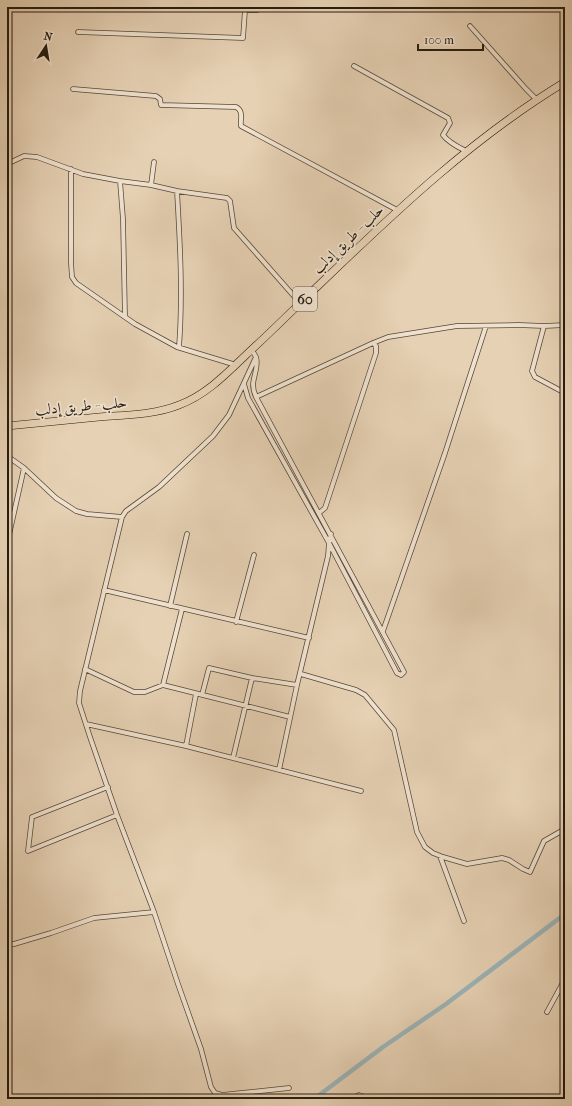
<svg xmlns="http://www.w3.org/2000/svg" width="572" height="1106" viewBox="0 0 572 1106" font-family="'IM FELL French Canon',Amiri,serif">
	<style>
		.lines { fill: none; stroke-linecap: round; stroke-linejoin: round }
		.canal { stroke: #9bb4b8; stroke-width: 4.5 }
		.minor-casing { stroke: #564839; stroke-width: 5.5 }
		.trunk-casing { stroke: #261b10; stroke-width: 8 }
		.minor { stroke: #efe1ce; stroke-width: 4 }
		.trunk { stroke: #e6d1b4; stroke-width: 7 }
		.labels { text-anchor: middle; stroke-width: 3.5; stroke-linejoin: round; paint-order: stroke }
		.shield { fill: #efe1ce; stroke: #625649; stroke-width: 1 }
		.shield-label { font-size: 14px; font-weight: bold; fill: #261b10 }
		.street-label { font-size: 15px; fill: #261b10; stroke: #efe1ce }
	</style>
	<rect width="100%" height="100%" fill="#e6d1b4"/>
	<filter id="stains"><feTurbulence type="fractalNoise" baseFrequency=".005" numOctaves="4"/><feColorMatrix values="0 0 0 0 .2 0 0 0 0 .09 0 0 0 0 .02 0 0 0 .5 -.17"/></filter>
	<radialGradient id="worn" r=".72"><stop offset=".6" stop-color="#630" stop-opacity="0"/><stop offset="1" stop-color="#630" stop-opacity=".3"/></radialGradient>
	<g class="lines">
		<!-- canal -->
		<path class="canal" d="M314,1099L383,1047L446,1004L565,914"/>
		<defs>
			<path id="minor" d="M470,26L526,89L537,100
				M78,32L243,38L245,10H257L259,7
				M354,66L448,118L450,123L443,135C449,143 458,147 466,151
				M73,89L156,96L160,99L161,105L236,107C244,111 240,119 241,126L397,210
				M7,164L24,156L37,157L83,174L120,181L123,219L125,317
				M71,169V263L72,277L76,283L135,324L177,347L236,365
				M120,181L151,185L177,191L227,198L230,201L234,228L300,303
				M151,185L154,162
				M177,191C180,243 183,295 179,347
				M544,326L532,371L535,377L565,393
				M244,384L248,398L329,543L397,673L401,675L404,672L403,670L256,397C254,393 253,388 253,384C254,374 259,366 256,357
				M256,397L373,343L388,337L457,326L519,325L544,326L565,325
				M7,456L24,468L56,498L76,511L87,514L122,517L126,511L159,487L213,436L229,415L256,357L252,350
				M319,513L325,508L376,353V346L373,343
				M122,517L80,691L79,703L90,737L117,815L154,912L178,984L201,1049L211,1087L215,1093L222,1095L289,1088
				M7,544L24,468
				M104,590L309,638
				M170,606L187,534
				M236,622L254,555
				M383,631L445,453L486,326
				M85,669L134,692H145L163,685L290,717
				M301,674L356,690L365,695L394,730L417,832L425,847L433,853L443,857L467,864L502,858L509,860L523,869L530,872L544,841L565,829
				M163,685L182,609
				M202,695L209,668L252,678L297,685
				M86,724L186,746L361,791
				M186,746L196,694
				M233,758L252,678
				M279,770L297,685L328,556L329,543L331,534
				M108,787L32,817L28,851L117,815
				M440,856L464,921
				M7,944H14L51,933L94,918L154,912
				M547,1012L565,979
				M246,1093L250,1099
				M351,1099L359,1095L371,1099"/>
			<path id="trunk" d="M7,426C38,423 68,420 99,417C126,415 154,415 179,405C206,395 226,374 247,354C272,331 296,307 321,283C397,210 474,137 565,82"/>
		</defs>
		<!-- minor casing -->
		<use href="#minor" class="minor-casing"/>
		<!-- trunk casing -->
		<use href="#trunk" class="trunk-casing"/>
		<!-- minor -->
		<use href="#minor" class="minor"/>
		<!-- trunk -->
		<use href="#trunk" class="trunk"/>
	</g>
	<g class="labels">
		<!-- shield labels -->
		<rect class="shield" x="293" y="287" width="24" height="24" rx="3"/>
		<g class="shield-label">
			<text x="305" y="304">60</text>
		</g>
		<!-- street labels -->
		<g class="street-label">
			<text transform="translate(348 239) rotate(-44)" y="5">حلب - طريق إدلب</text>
			<text transform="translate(81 406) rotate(-5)" y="5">حلب - طريق إدلب</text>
		</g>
	</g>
	<!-- margin -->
	<rect width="572" height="1106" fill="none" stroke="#e6d1b4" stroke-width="24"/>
	<rect x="8" y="8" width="556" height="1090" fill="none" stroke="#261b10" stroke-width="2"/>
	<rect x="12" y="12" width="548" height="1082" fill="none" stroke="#261b10"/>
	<!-- north arrow -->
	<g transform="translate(46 46) rotate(12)" stroke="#efe1ce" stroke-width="3" paint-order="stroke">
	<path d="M0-3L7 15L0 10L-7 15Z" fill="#261b10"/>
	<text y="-6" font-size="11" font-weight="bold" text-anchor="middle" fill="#261b10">N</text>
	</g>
	<!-- scale -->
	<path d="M418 44v6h65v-6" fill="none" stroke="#261b10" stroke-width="2"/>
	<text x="424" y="44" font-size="12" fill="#261b10" stroke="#efe1ce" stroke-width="3" paint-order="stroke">100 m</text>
	<rect width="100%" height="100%" filter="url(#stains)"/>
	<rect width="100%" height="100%" fill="url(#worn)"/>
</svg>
